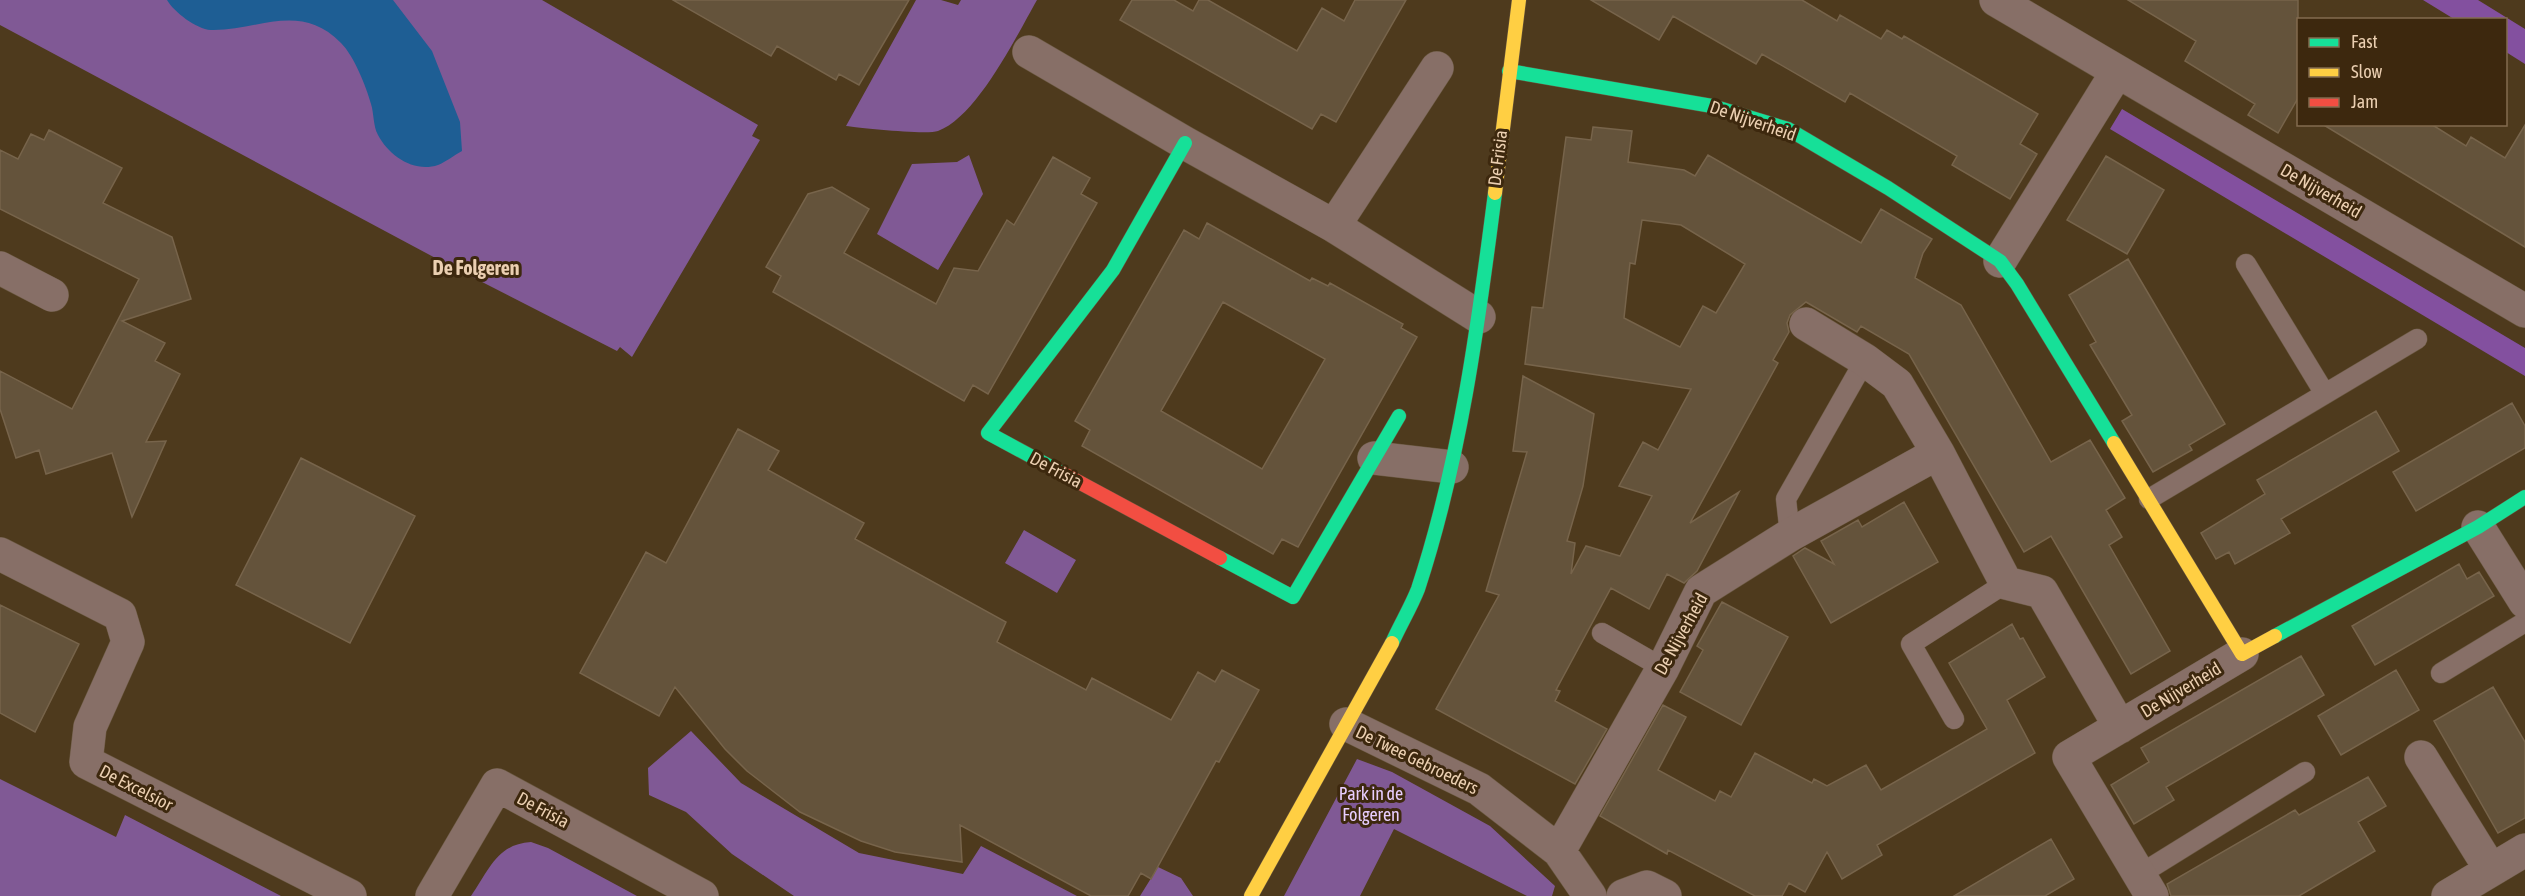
<svg xmlns="http://www.w3.org/2000/svg" width="2525" height="896" viewBox="0 0 2525 896" font-family="'Asap Condensed',sans-serif">
	<style>
		.green { fill: #805995 }
		.forest { fill: #83509f }
		.water { fill: #1e5e94 }
		.building { fill: #64533b; stroke: #77644b; stroke-width: 1.5; fill-rule: evenodd }
		.lines { fill: none; stroke-linecap: round; stroke-linejoin: round }
		.lane-casing { stroke: #69573f; stroke-width: 21 }
		.street-casing { stroke: #69573f; stroke-width: 34 }
		.fast-casing { stroke: #69573f; stroke-width: 15 }
		.slow-casing { stroke: #69573f; stroke-width: 15 }
		.jam-casing { stroke: #69573f; stroke-width: 15 }
		.lane { stroke: #876f67; stroke-width: 20 }
		.street { stroke: #876f67; stroke-width: 33 }
		.fast { stroke: #16e098; stroke-width: 14 }
		.slow { stroke: #ffcf43; stroke-width: 14 }
		.jam { stroke: #f24e42; stroke-width: 14 }
		.labels { text-anchor: middle; stroke-width: 6; stroke-linejoin: round; paint-order: stroke }
		.street-label { font-size: 18px; fill: #ebcfb1; stroke: #3d280e }
		.park-label { font-size: 18px; fill: #e8ceff; stroke: #3d280e }
		.neighbourhood-label { font-size: 20px; font-weight: bold; fill: #ebcfb1; stroke: #3d280e }
	</style>
	<rect width="100%" height="100%" fill="#4e3a1d"/>
	<!-- green -->
	<path class="green" d="M0,0H542L758,125L752,136L760,140L632,357L620,347L617,351L441,261L0,25Z
		M916,0H941L958,5L961,0H1037C1017,35 977,117 938,131C926,135 862,128 846,126Z
		M969,155L983,194L938,270L877,234L912,164L957,162Z
		M1024,530L1076,560L1057,593L1005,563Z
		M691,731L741,783L859,853L963,874L981,846L1077,896H794L732,854L686,812L649,795L648,768Z
		M1357,759L1392,772L1490,826L1555,886L1552,896H1527L1394,829L1360,896H1284Z
		M0,779L116,837L125,815L281,896H0Z
		M531,842L548,848L637,896H471C489,870 497,844 531,842Z
		M1158,867L1181,878L1193,896H1140Z"/>
	<!-- forest -->
	<path class="forest" d="M2423,0H2478L2525,29V64L2506,52V20L2454,19Z
		M2122,109L2525,348V376L2110,129Z"/>
	<!-- water -->
	<path class="water" d="M167,0H393L432,51L460,122L462,151C454,155 446,162 438,165C414,173 389,156 378,135C373,126 374,113 371,104C366,86 354,56 341,43C300,1 258,31 211,30C196,29 174,12 167,0Z"/>
	<!-- building -->
	<path class="building" d="M673,0H909L859,85L839,74L836,80L777,46L771,56Z
		M1132,0H1174L1193,11L1199,0H1208L1297,51L1322,8L1344,21L1355,0H1406L1336,122L1321,114L1312,129L1120,20Z
		M1591,0H1802L1837,21L1840,15L1881,39L1887,30L1902,39L1904,36L2038,114L2020,144L2037,154L2010,199L1952,165L1957,156L1850,93L1845,102L1762,54L1756,64L1673,16L1659,40Z
		M2128,0H2298V98L2278,133L2248,115L2255,104L2185,61L2196,41Z
		M2322,124H2431L2466,146L2471,137L2505,158L2525,125V247Z
		M1593,127L1632,131L1628,162L1684,170L1695,176L1708,155L1861,243L1881,209L1932,239L1923,253L1915,278L1961,305L2051,462L2090,440L2125,498L2106,510L2122,537L2109,545L2170,651L2131,674L2051,536L2024,552L1909,354L1861,326L1857,332L1806,302L1790,315L1787,323L1789,332L1773,360L1778,363L1690,523L1739,492L1697,571L1684,583L1667,574L1649,609L1611,588L1556,690L1560,691L1555,701L1607,729L1575,784L1436,709L1499,595L1486,591L1527,452L1513,451L1523,376L1594,414L1583,486L1567,541L1575,543L1571,574L1586,546L1620,556L1652,496L1619,486L1643,442L1658,450L1691,389L1525,364L1532,307L1543,308L1566,137L1591,140ZM1642,220L1681,225L1745,264L1716,313L1703,306L1680,347L1624,318L1630,263L1635,264Z
		M49,130L122,168L103,203L172,237L191,299L122,321L165,343L155,361L180,374L146,442L166,441L132,517L112,453L46,474L39,450L16,458L0,409V371L72,409L139,279L0,209V150L18,159L31,134L44,140Z
		M2106,156L2164,190L2127,254L2067,220Z
		M1053,157L1090,178L1081,194L1097,203L988,394L973,385L964,401L773,292L781,276L766,267L808,194L832,187L869,209L844,253L936,304L954,268L978,271L1007,220L1014,225Z
		M1207,223L1310,281L1312,278L1328,286L1330,283L1403,324L1401,328L1417,337L1298,547L1282,539L1273,554L1082,446L1090,430L1075,421L1184,230L1199,239ZM1223,302L1325,359L1262,469L1161,411Z
		M2128,259L2225,424L2189,445L2192,450L2153,472L2122,421L2132,415L2090,345L2096,342L2069,295Z
		M2512,403L2525,426V448L2416,511L2393,472Z
		M2376,411L2399,451L2281,519L2290,533L2235,564L2229,552L2216,559L2201,533L2265,494L2257,480Z
		M738,429L779,451L768,470L864,523L855,539L1006,622L997,642L1086,690L1092,678L1171,720L1198,672L1215,682L1222,670L1259,690L1219,762L1216,761L1151,879L1141,873L1128,896H1091L960,825L962,862L895,852L861,841L800,812L747,771L725,749L675,687L659,716L580,673L646,552L666,563Z
		M301,458L415,516L350,643L236,585Z
		M1904,502L1938,562L1831,623L1793,556L1805,548L1834,564L1821,541L1858,520L1862,527Z
		M2459,564L2467,579L2479,572L2494,596L2375,665L2352,626Z
		M1722,602L1788,637L1741,725L1680,692L1703,650L1697,646Z
		M0,605L79,644L35,732L0,713Z
		M2012,624L2020,639L2023,638L2045,677L2007,700L2035,753L1877,845L1882,855L1842,879L1827,852L1805,892L1789,883L1782,896H1755L1668,850L1667,854L1600,816L1663,705L1686,717L1658,770L1715,801L1720,791L1731,797L1755,753L1812,783L1814,779L1827,786L1866,765L1881,790L1987,729L1949,663Z
		M2301,656L2324,695L2166,787L2174,800L2134,824L2111,785L2149,762L2141,748Z
		M2396,670L2419,710L2341,755L2318,716Z
		M2493,687L2525,742V818L2498,833L2434,721Z
		M2368,777L2386,806L2358,822L2375,851L2299,896H2171L2167,884L2295,810L2299,815Z
		M2051,839L2074,879L2045,896H1954Z"/>
	<g class="lines">
		<defs>
			<path id="lane" d="M2246,264L2325,394
				M2149,499L2417,339
				M1790,535L1786,499L1865,360
				M1602,633L1663,668
				M2441,673L2525,622
				M1954,719L1911,644L2006,583
				M2139,875L2305,772"/>
			<path id="street" d="M1996,0L2525,311
				M1029,52L1185,143L1334,226L1479,317
				M1334,226L1437,68
				M2000,261L2117,72
				M0,268L52,295
				M1938,453L2006,583L2042,592L2120,727
				M1374,458L1452,467
				M2478,527L2525,602
				M0,554L120,615L128,642L90,727L86,762L350,896
				M1346,724L1479,789L1559,851L1590,896
				M2421,757L2491,870
				M1559,851L1663,668L1701,591L1790,535L1938,453L1897,384L1865,360L1806,324
				M432,896L497,785L702,896
				M1623,896L1647,887L1665,896
				M2152,896L2069,757L2242,654
				M2448,896L2525,850"/>
			<path id="fast" d="M1509,71L1712,106L1788,129L1888,188L2000,261L2017,284L2114,443
				M1062,473L988,433L1113,270L1185,143
				M1220,558L1293,597L1399,416
				M2275,636L2478,527L2525,497
				M1392,643C1400,625 1411,607 1418,589C1460,461 1478,327 1495,193"/>
			<path id="slow" d="M1495,193L1519,0
				M2114,443L2242,654L2275,636
				M1251,896L1392,643"/>
			<path id="jam" d="M1062,473L1220,558"/>
		</defs>
		<!-- lane casing -->
		<use href="#lane" class="lane-casing"/>
		<!-- street casing -->
		<use href="#street" class="street-casing"/>
		<!-- fast casing -->
		<use href="#fast" class="fast-casing"/>
		<!-- slow casing -->
		<use href="#slow" class="slow-casing"/>
		<!-- jam casing -->
		<use href="#jam" class="jam-casing"/>
		<!-- lane -->
		<use href="#lane" class="lane"/>
		<!-- street -->
		<use href="#street" class="street"/>
		<!-- fast -->
		<use href="#fast" class="fast"/>
		<!-- slow -->
		<use href="#slow" class="slow"/>
		<!-- jam -->
		<use href="#jam" class="jam"/>
	</g>
	<g class="labels">
		<!-- street labels -->
		<g class="street-label">
			<text transform="translate(1753 121) rotate(19)" y="6">De Nijverheid</text>
			<text transform="translate(1498 158) rotate(-83)" y="6">De Frisia</text>
			<text transform="translate(2321 191) rotate(30)" y="6">De Nijverheid</text>
			<text transform="translate(1056 470) rotate(28)" y="6">De Frisia</text>
			<text transform="translate(1681 634) rotate(-61)" y="6">De Nijverheid</text>
			<text transform="translate(2181 690) rotate(-31)" y="6">De Nijverheid</text>
			<text transform="translate(1417 760) rotate(26)" y="6">De Twee Gebroeders</text>
			<text transform="translate(136 788) rotate(27)" y="6">De Excelsior</text>
			<text transform="translate(543 810) rotate(28)" y="6">De Frisia</text>
		</g>
		<!-- park labels -->
		<g class="park-label">
			<text x="1371" y="800">Park in de<tspan x="1371" dy="21">Folgeren</tspan></text>
		</g>
		<!-- neighbourhood labels -->
		<g class="neighbourhood-label">
			<text x="476" y="275">De Folgeren</text>
		</g>
	</g>
	<!-- legend -->
	<rect x="2297" y="18" width="210" height="108" fill="#3d280e" stroke="#836b4f" stroke-width="1.5"/>
	<rect x="2309" y="38" width="30" height="9" fill="#16e098" stroke="#836b4f" stroke-width="1.5"/>
	<text x="2351" y="48" font-size="18" fill="#ebcfb1">Fast</text>
	<rect x="2309" y="68" width="30" height="9" fill="#ffcf43" stroke="#836b4f" stroke-width="1.5"/>
	<text x="2351" y="78" font-size="18" fill="#ebcfb1">Slow</text>
	<rect x="2309" y="98" width="30" height="9" fill="#f24e42" stroke="#836b4f" stroke-width="1.5"/>
	<text x="2351" y="108" font-size="18" fill="#ebcfb1">Jam</text>
</svg>
